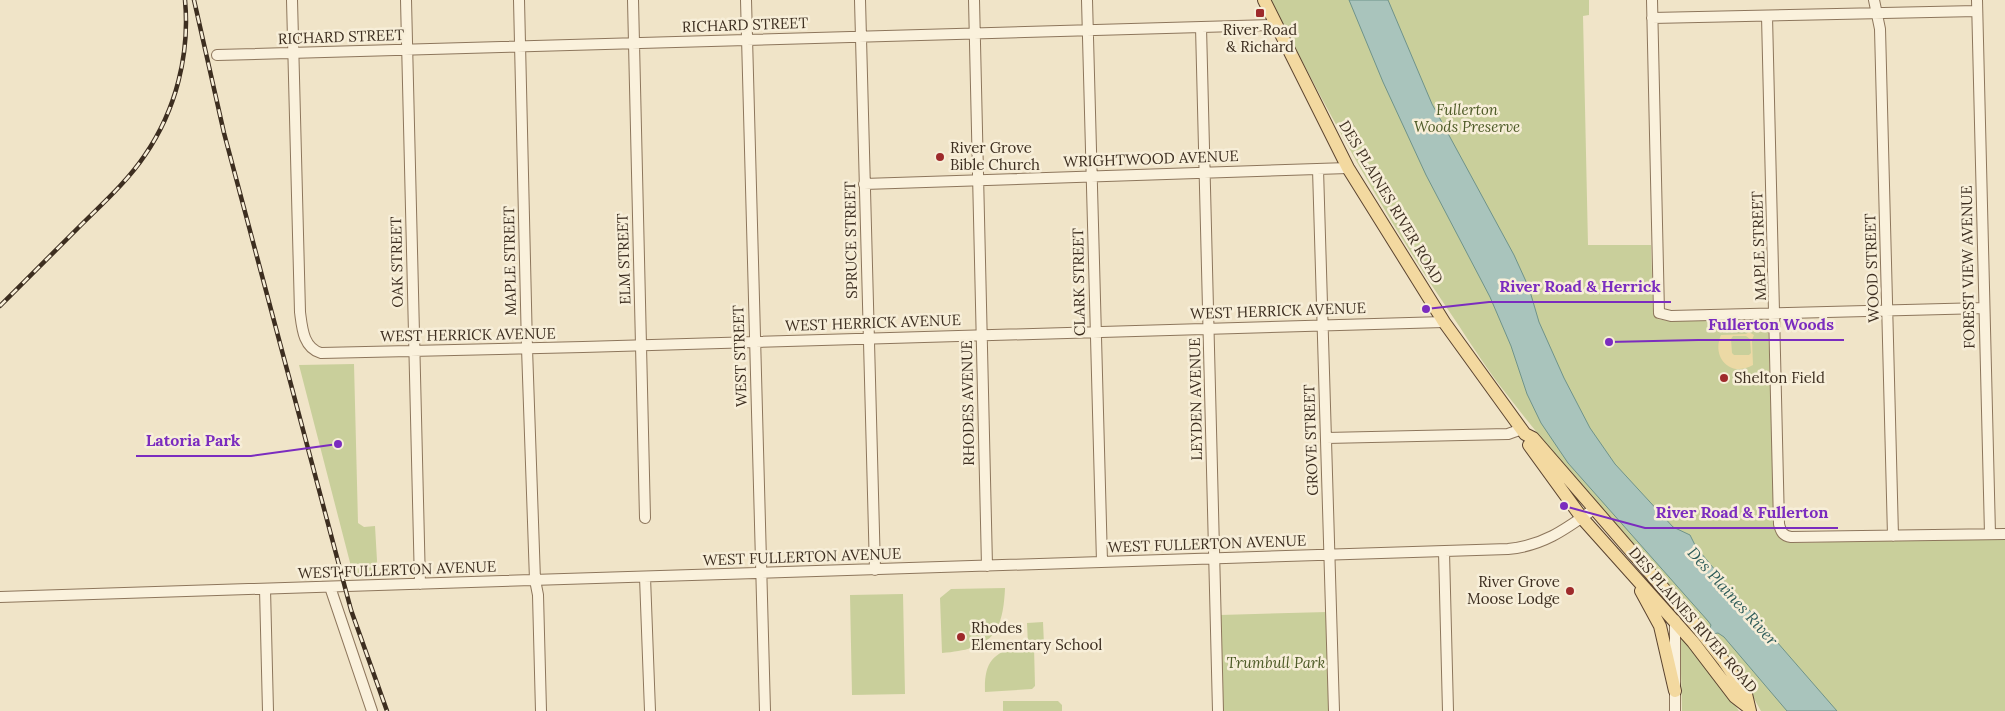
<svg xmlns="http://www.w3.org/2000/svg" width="2005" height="711" viewBox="0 0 2005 711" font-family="Lora,serif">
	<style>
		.green { fill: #c9cf9b }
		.sand { fill: #ecd9a5; fill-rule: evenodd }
		.water { fill: #a9c4bc; stroke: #6f938a }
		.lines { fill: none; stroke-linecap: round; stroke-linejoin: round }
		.minor-casing { stroke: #8d765c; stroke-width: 12 }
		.major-casing { stroke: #5b4430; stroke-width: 14 }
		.minor { stroke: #faf1dc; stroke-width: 10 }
		.major { stroke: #f3d9a0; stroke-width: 12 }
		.rail-casing { stroke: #3d2e20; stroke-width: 4.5 }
		.rail { stroke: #f7eed8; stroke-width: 2.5; stroke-dasharray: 8; stroke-linecap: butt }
		.poi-dot { fill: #9e2a2b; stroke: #f7eed8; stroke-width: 2 }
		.labels { text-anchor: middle; stroke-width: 5; stroke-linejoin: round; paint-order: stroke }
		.street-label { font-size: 15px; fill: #3d2e20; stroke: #f7eed8 }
		.poi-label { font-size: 15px; fill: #3d2e20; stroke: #f7eed8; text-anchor: start }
		.park-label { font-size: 15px; font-style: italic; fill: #4d5a26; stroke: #f7eed8 }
		.water-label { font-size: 16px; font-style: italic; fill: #2f5d5a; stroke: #f7eed8 }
		.leader { fill: none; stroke: #7b2cbf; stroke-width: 2 }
		.callout-dot { fill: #7b2cbf; stroke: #f7eed8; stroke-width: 2 }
		.callout-label { font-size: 16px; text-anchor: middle; font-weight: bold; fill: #7b2cbf; stroke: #f7eed8; stroke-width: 5; stroke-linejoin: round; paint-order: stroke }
	</style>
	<rect width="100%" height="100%" fill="#f0e4c8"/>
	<!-- green -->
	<path class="green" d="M1271,0H1589V15L1583,16L1588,245H1651L1653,309L1658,319L1668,321L1762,318L1768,321L1775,529C1778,539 1786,542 1795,543L2005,537V711H1761C1732,657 1696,618 1657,572C1606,514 1555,457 1508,396C1488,371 1471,344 1453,317C1384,216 1326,110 1271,0Z
		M354,364L358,523L364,527L375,526L378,578H354L299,365Z
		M1005,588C1003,636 990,649 942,653L940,598L951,589Z
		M903,594L905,694L852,695L850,595Z
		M1327,612L1330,711H1222L1220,615Z
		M1043,622L1044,645H1028L1027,623Z
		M1680,635L1723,687L1739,711H1682Z
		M1021,646L1034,647L1035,686L1032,689L985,692C984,663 992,652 1021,646Z
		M1003,701H1058L1062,705V711H1003Z"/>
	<!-- sand -->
	<path class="sand" d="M1749,332L1754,335L1752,340L1753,365C1731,378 1711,358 1721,335L1746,334ZM1746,336L1750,339L1751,353L1749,355H1734L1732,353L1731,339L1733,336Z"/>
	<!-- water -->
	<path class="water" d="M1349,0H1388L1432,104L1514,255L1529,288L1539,322L1564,378L1590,428L1615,464L1673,527L1690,535L1696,547L1730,588L1837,711H1787L1724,637L1718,633L1713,634L1709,630L1711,625L1708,621L1568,463L1541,423L1527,394L1511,346L1490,297L1426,175L1383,82Z"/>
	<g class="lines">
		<defs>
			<path id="minor" d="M292,0L300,312C302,327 303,348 321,353L583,347L1444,322
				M406,0L420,584
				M519,0L527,348L535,580L538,595L541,711
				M633,0L645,518
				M746,0L765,711
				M860,0L875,570
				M974,0L987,566
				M1087,0L1102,562
				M1652,0L1659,313L1671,316L1984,308
				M1874,0L1880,29L1893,536
				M1977,0L1990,534
				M1767,16L1779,524C1781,532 1783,536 1791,537L2005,534
				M1652,18L1977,11
				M1201,27L1218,711
				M217,55L1275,25
				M1318,169L1334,711
				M864,184L1348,168
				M1326,438L1508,434L1522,429
				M1444,552L1448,711
				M645,577L650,711
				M330,587L372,711
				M265,589L268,711
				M0,597L1508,549C1543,546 1566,529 1594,509
				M1675,711V620"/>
			<path id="major" d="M1264,0L1348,168L1444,322L1525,434L1533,438L1697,627L1723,660L1746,694L1750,711
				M1529,445L1582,518L1693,642L1735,697L1748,707
				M1641,591L1660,626L1675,691"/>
		</defs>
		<!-- minor casing -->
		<use href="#minor" class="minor-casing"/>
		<!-- major casing -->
		<use href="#major" class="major-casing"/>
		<!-- minor -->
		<use href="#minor" class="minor"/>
		<!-- major -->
		<use href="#major" class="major"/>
		<defs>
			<path id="rail" d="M194,0L224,133L351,610L387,711
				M0,306C26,280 52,254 78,228C101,205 127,182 145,155C176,110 190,54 185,0"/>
		</defs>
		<!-- rail casing -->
		<use href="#rail" class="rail-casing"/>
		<!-- rail -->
		<use href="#rail" class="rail"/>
	</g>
	<!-- markers -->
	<g class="poi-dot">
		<rect x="1255" y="8" width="10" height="10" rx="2.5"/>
		<circle cx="940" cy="157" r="5"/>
		<circle cx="1724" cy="378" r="5"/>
		<circle cx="1570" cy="591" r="5"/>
		<circle cx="961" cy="637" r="5"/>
	</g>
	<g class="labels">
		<!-- street labels -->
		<g class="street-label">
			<text transform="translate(745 25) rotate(-2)" y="5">RICHARD STREET</text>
			<text transform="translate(341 37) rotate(-2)" y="5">RICHARD STREET</text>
			<text transform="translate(1151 159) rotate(-2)" y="5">WRIGHTWOOD AVENUE</text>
			<text transform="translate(1391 202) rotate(59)" y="5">DES PLAINES RIVER ROAD</text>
			<text transform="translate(851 240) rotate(-91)" y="5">SPRUCE STREET</text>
			<text transform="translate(1759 246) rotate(-92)" y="5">MAPLE STREET</text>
			<text transform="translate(624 259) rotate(-92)" y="5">ELM STREET</text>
			<text transform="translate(510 261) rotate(-91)" y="5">MAPLE STREET</text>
			<text transform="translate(397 262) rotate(-91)" y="5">OAK STREET</text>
			<text transform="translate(1968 267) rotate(-91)" y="5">FOREST VIEW AVENUE</text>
			<text transform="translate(1872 268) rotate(-92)" y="5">WOOD STREET</text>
			<text transform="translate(1079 282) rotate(-91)" y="5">CLARK STREET</text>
			<text transform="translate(1278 311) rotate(-2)" y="5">WEST HERRICK AVENUE</text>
			<text transform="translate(873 323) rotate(-2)" y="5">WEST HERRICK AVENUE</text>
			<text transform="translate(468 335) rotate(-1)" y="5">WEST HERRICK AVENUE</text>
			<text transform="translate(740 356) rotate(-92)" y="5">WEST STREET</text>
			<text transform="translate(1196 399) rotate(-91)" y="5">LEYDEN AVENUE</text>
			<text transform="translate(968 403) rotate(-91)" y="5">RHODES AVENUE</text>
			<text transform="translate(1311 440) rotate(-92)" y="5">GROVE STREET</text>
			<text transform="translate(1207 544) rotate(-2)" y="5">WEST FULLERTON AVENUE</text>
			<text transform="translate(802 557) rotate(-2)" y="5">WEST FULLERTON AVENUE</text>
			<text transform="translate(397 570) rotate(-2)" y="5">WEST FULLERTON AVENUE</text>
			<text transform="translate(1693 620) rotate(49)" y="5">DES PLAINES RIVER ROAD</text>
		</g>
		<!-- poi labels -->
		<g class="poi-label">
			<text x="1260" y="35" text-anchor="middle">River Road<tspan x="1260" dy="17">&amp; Richard</tspan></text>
			<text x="950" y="153">River Grove<tspan x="950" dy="17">Bible Church</tspan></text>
			<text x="1734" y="383">Shelton Field</text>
			<text x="1560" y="587" text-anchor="end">River Grove<tspan x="1560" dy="17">Moose Lodge</tspan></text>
			<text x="971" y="633">Rhodes<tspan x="971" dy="17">Elementary School</tspan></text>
		</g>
		<!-- park labels -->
		<g class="park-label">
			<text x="1467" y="115">Fullerton<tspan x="1467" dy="17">Woods Preserve</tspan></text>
			<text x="1276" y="668">Trumbull Park</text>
		</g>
		<!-- water labels -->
		<g class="water-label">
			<text transform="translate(1733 596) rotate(48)" y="6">Des Plaines River</text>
		</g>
	</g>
	<!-- callouts -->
	<path class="leader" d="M1426 309L1489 302H1671M1609 342L1698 340H1844M338 444L251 456H136M1564 506L1645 528H1838"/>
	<g class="callout-dot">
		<circle cx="1426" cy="309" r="5"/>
		<circle cx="1609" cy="342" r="5"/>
		<circle cx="338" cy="444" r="5"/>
		<circle cx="1564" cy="506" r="5"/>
	</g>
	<g class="callout-label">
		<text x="1580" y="292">River Road &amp; Herrick</text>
		<text x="1771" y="330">Fullerton Woods</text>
		<text x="193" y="446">Latoria Park</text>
		<text x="1742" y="518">River Road &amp; Fullerton</text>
	</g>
</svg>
